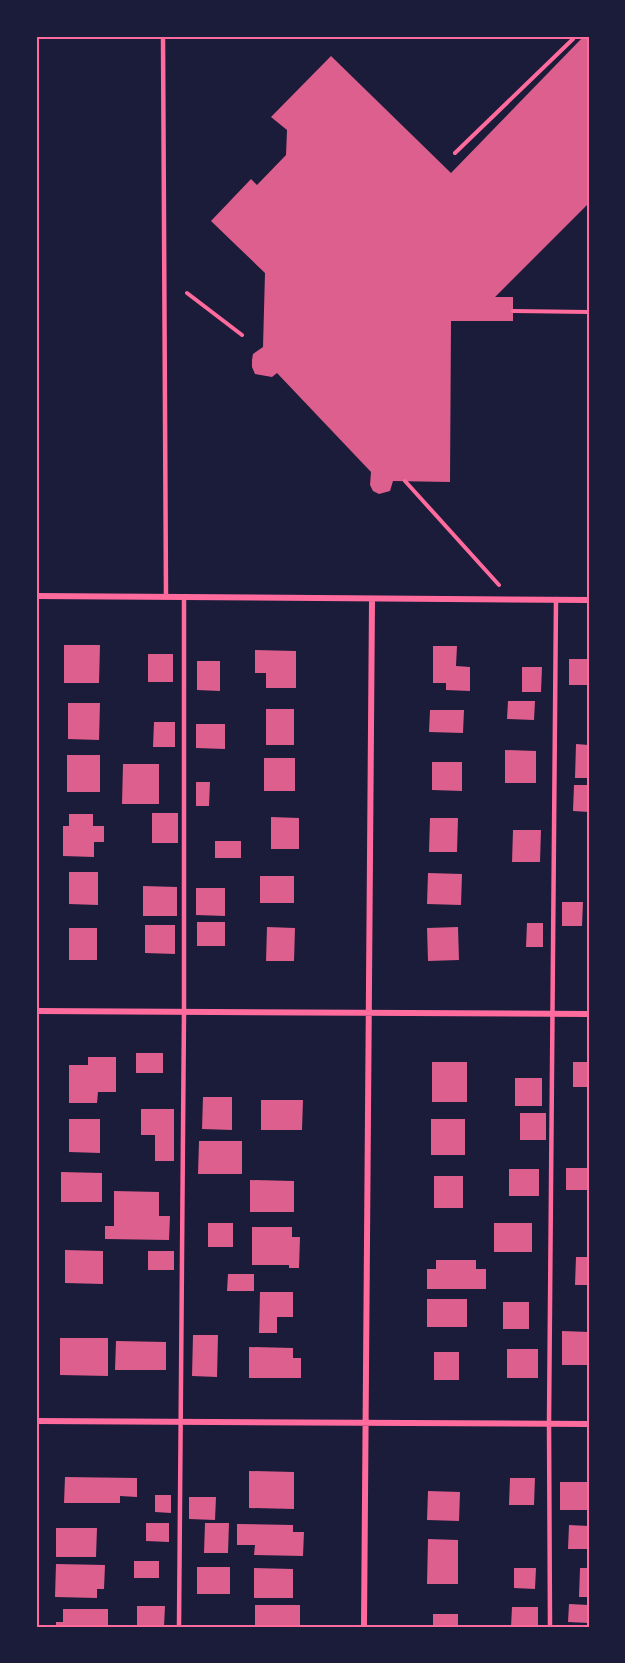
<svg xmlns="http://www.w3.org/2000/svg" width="625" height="1663" viewBox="0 0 625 1663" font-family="Merriweather,serif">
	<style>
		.building { fill: #dd5f8e }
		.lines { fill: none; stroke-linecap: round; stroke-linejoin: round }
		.path { stroke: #ff6b9d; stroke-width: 4 }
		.service { stroke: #ff6b9d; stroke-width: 4.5 }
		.minor { stroke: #ff6b9d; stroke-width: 6 }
		.neatline { fill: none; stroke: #ff6b9d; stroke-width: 2 }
	</style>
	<rect width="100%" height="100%" fill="#1b1b3a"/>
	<!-- building -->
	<path class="building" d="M584,36H589V203L495,297H513V321H451L450,482L393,481L390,491L379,494L373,491L370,485L371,472L277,373L272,377L255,374L252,367V360L253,354L263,347L265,273L211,221L251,179L257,185L286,155L287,130L271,117L331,56L451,173Z
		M64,645H100L99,683H64Z
		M433,646H457L456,666L470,667V691L446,690V683H433Z
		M255,650L296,651V688H266V673H255Z
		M148,654H173V682H148Z
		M569,659H589V685H569Z
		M197,661H220V691L197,690Z
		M522,667H542L541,692H522Z
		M508,701H535L534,720L507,719Z
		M68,703H100L99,740L68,739Z
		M266,709H294V745H266Z
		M430,710H464L463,733L429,732Z
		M154,722H175V747H153Z
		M196,724H225V749L196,748Z
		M576,744L589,745V778H575Z
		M505,750L536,751V783H505Z
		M67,755H100V792H67Z
		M264,758H295V791H264Z
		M432,762H462V791L432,790Z
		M123,764H159V804H122Z
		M196,782H210L209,806H196Z
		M574,785H589V812L573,811Z
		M152,813H178V843H152Z
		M69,814H93V826H104V842H94V857L63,856V826H69Z
		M271,817L299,818V849H271Z
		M430,818H458L457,852H429Z
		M513,830H541L540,862H512Z
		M215,841H241V858H215Z
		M69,872H98V905L69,904Z
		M428,873L462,874L461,905L427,904Z
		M260,876H294V903H260Z
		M143,886L177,887V916H143Z
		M196,888H225V916L196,915Z
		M562,902H583L582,926H562Z
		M197,922H225V946H197Z
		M527,923H543V947H526Z
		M145,925H175V954L145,953Z
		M267,927L295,928L294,961H266Z
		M458,927L459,960L428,961L427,928Z
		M69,928H97V960H69Z
		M136,1053H163V1073H136Z
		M88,1057H116V1092H98L97,1103H69V1065H88Z
		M432,1062H467V1102H432Z
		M573,1062H589V1087H573Z
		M515,1078H542V1106H515Z
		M203,1097H232V1130L202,1129Z
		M261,1100H303L302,1130H261Z
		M141,1109H174V1161H155V1135H141Z
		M520,1113H546V1140H520Z
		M69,1119H100V1153L69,1152Z
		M431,1119H465V1155H431Z
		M199,1141H242V1174H198Z
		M566,1168H589V1190H566Z
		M509,1169H539V1196H509Z
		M61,1172L102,1173V1202H61Z
		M434,1176H463V1208H434Z
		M250,1180L294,1181V1212H250Z
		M114,1191L159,1192V1216H170L169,1240L105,1239V1226H114Z
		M208,1223H233V1247H208Z
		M494,1223H532V1252H494Z
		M252,1227H292V1237H300L299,1268H289V1265H252Z
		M65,1250L103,1251V1284L65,1283Z
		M148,1251H174V1270H148Z
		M576,1257H589V1285H575Z
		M436,1260H476V1269H486V1289H427V1269H436Z
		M228,1274H254V1291H227Z
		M260,1292H293V1317H277V1333H259Z
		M427,1299H467V1327H427Z
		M503,1302H529V1329H503Z
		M562,1331L589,1332V1365H562Z
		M193,1335H218L217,1377L192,1376Z
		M60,1338H108V1376L60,1375Z
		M116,1341L166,1342V1370H115Z
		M249,1347L293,1348V1358H301V1378H249Z
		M507,1349H538V1378H507Z
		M434,1352H459V1380H434Z
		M249,1471L294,1472V1509L249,1508Z
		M65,1477L137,1478V1497L120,1496V1503H64Z
		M510,1478H535L534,1505H509Z
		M560,1482H589V1510H560Z
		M428,1491L460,1492L459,1521L427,1520Z
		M155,1495H171V1513L155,1512Z
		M189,1497H216L215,1520L189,1519Z
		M146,1523H169V1542L146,1541Z
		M205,1523H229L228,1553H204Z
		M237,1524L293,1525V1532H304L303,1556L254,1555L255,1545H237Z
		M569,1525L589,1526V1549H568Z
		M56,1528H97L96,1557H56Z
		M428,1539L458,1540V1584H427Z
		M134,1561H159V1578H134Z
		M56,1564L105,1565L104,1589H97V1598L55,1597Z
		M197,1567H230V1594H197Z
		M254,1568L293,1569V1598H254Z
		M514,1568H536L535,1589L514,1588Z
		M580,1568H589V1597H579Z
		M569,1604L589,1605V1623L568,1622Z
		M255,1605H300V1627H255Z
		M137,1606H165L164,1627L137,1626Z
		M512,1607H538V1627H511Z
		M63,1609H108V1627H56V1622H63Z
		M433,1614H458V1627H433Z"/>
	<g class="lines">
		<!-- path -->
		<path class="path" d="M455,153L573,39L574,36
			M187,293L242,335
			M513,311L589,312
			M405,481L499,585"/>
		<!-- service -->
		<path class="service" d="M163,36L166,597
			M179,1627L184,1012V598
			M550,1627L549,1423L556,599"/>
		<!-- minor -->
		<path class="minor" d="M36,596L589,600
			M36,1011L589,1014
			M36,1421L589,1424
			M364,1627L372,599"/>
	</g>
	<!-- border -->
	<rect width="625" height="1663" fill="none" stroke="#1b1b3a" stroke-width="75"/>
	<rect x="38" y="38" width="550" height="1588" class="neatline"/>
</svg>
